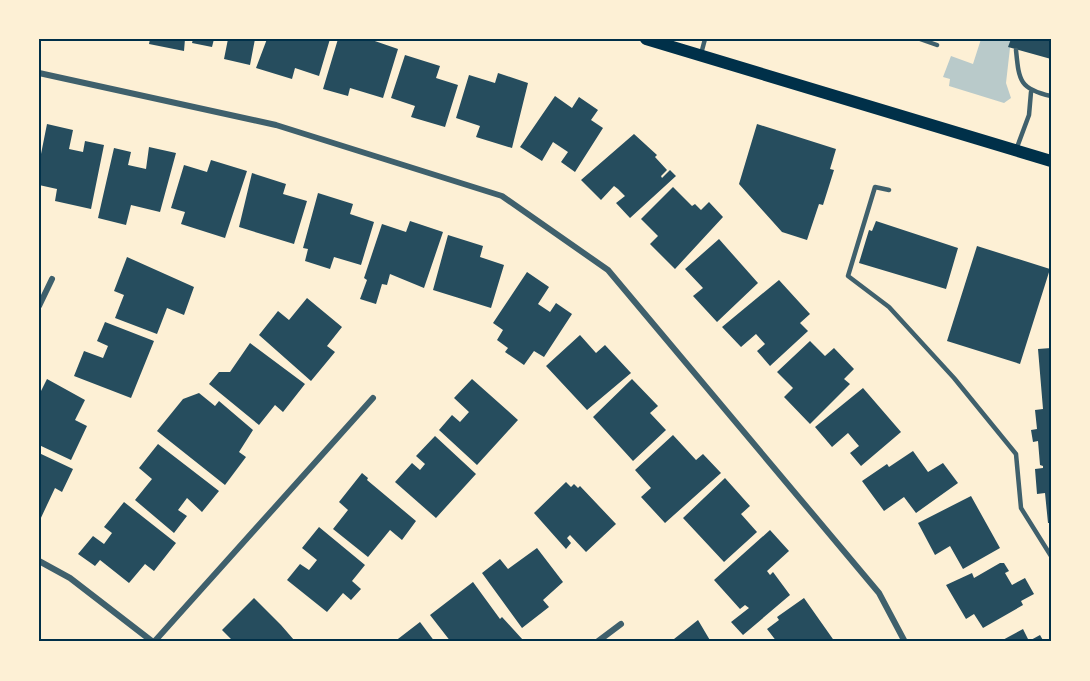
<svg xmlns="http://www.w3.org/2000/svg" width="1090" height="681" viewBox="0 0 1090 681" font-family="'Golos Text',sans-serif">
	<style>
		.green { fill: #b9caca }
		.building { fill: #264d5e }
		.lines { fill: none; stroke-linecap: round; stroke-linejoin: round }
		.service { stroke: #3f606c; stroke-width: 4.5 }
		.minor { stroke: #3f606c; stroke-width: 6 }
		.secondary { stroke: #003049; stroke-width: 12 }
		.neatline { fill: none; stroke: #003049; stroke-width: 2 }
	</style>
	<rect width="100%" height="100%" fill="#fdf0d5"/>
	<!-- green -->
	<path class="green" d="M981,39H1011L1006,83L1011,98L1004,103L949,86L950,79L943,77L951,56L973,64Z"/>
	<!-- building -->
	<path class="building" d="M150,39H185L184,51L149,44Z
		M193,39H214L212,47L192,43Z
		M228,39H255L250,65L224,59Z
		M267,39H330L319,76L295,68L292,79L256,68Z
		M338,39H369L398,49L383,98L350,88L348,96L323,89Z
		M1011,39H1051V59L1008,47Z
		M405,55L440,66L436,78L458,85L445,127L411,117L415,106L391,98Z
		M498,73L528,83L512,148L476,137L480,126L456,118L469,75L495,83Z
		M555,96L572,108L579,97L598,110L591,120L603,128L575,172L561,162L568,152L553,142L542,161L520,147Z
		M47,124L73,130L69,149L83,152L85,141L104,145L91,209L55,201L57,189L39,185V164Z
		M757,124L836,149L830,169L834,170L823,205L819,204L807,240L782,232L739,184Z
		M634,134L657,155L655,157L667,170L661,176L662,178L670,170L676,176L630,218L616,203L625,196L618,189L614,186L601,200L581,180Z
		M149,147L176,153L160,212L131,205L126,225L98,218L114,148L131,152L128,165L146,169Z
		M211,160L247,171L225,238L181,224L185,212L171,208L184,165L207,172Z
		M252,173L286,184L283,194L307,201L294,244L239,227Z
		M673,187L692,206L695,204L701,210L709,202L723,217L675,269L650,244L658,236L641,219Z
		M318,193L353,204L350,214L374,222L361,265L334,257L330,269L305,261L308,249L303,248Z
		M410,221L443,232L424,288L390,274L387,285L382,284L376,304L360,299L367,280L364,278L382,224L406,232Z
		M876,221L958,248L946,289L859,263L869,230L872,231Z
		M448,235L483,246L480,257L504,265L491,308L433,290Z
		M719,239L758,283L717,322L693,296L703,288L685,269Z
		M977,246L1050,269L1020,364L947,341Z
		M127,257L194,287L184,315L167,308L157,334L115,318L124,295L114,291Z
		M527,272L549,287L538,304L550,312L556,303L572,314L544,357L534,351L524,365L505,352L508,348L497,340L503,330L493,323Z
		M779,280L810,314L800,323L808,331L770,366L757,351L765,344L756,334L741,347L722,327Z
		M307,298L342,327L327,346L335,352L311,381L259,335L278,311L289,320Z
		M105,322L154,341L131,398L74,376L84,351L103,358L108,346L97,341Z
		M580,335L596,353L605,345L631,373L587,410L546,366Z
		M810,341L825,356L834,348L854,369L844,379L850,384L810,424L784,397L793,388L777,372Z
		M250,343L305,384L283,412L275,405L259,425L209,384L219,372H230Z
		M1051,348V523H1048L1045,493L1037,494L1035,469L1043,468V466L1040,465L1038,441L1033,442L1031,430L1037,429L1035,410L1043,409L1038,349Z
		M47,379L85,400L75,420L87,426L71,460L39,445V395Z
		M472,379L518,420L477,465L439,430L452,415L460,422L469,412L454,398Z
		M632,379L658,406L650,413L666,430L633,461L593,417Z
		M863,388L901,432L861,466L850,453L859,446L848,433L832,447L815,427Z
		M199,393L215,406L219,401L253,430L239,452L246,457L225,485L157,431L183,399Z
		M673,435L696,460L703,454L721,473L665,523L641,497L651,488L635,470Z
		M435,436L476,474L436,518L395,482L412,463L420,470L425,464L416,456Z
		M158,444L219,491L202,512L187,498L178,510L187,516L174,533L135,500L152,479L139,468Z
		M913,451L928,472L943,463L958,483L916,513L904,497L884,511L862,481L887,464L889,467Z
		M39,453L73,469L62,492L55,488L39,522Z
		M362,473L368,478L367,480L416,521L402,540L390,530L368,557L333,529L348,510L339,502Z
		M725,478L750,506L741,514L757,532L724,562L683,518Z
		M566,482L571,487L574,484L578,488L580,486L616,524L586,552L570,535L567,538L571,543L566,549L534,513Z
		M971,496L1000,548L963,569L950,546L935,555L918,523Z
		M124,502L176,543L154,571L145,564L129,583L100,560L95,566L78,554L93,536L104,544L112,533L104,527Z
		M319,527L365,565L352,581L361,589L351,600L343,593L327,612L287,580L300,564L309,570L317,560L302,548Z
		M770,530L789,551L767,571L770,575L773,572L790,595L743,635L731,622L749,608L745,605L740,609L714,580Z
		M537,548L563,582L543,600L549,607L522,628L482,573L500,559L508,569Z
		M1000,563H1004L1009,571L1005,573L1012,585L1025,578L1034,594L1021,601L1023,605L983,628L974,614L966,619L946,585L972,573L974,578Z
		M473,582L500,619L502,617L523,640L451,642L430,615Z
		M254,598L281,625L294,640L293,642H234L222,630Z
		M804,598L835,642H777L767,629L779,620L777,617Z
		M698,620L711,642H677L674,639Z
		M420,622L435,642H394Z
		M1023,629L1029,641L1040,635L1044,642H999Z"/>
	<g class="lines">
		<!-- service -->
		<path class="service" d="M920,39L937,45
			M1016,50C1019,80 1019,89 1051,96
			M701,54L705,39
			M1016,150L1029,115L1031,92
			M889,190L875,187L848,276L889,307L954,378L1016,454L1021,508L1051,556"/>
		<!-- minor -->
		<path class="minor" d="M39,73L276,125L502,196L608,270L879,593L905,642
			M39,306L52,279
			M39,561L70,578L153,642
			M154,642L373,398
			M597,642L621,624"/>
		<!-- secondary -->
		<path class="secondary" d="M646,39L1051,161"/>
	</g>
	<!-- border -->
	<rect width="1090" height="681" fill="none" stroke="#fdf0d5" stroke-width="81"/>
	<rect x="40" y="40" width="1010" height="600" class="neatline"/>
</svg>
